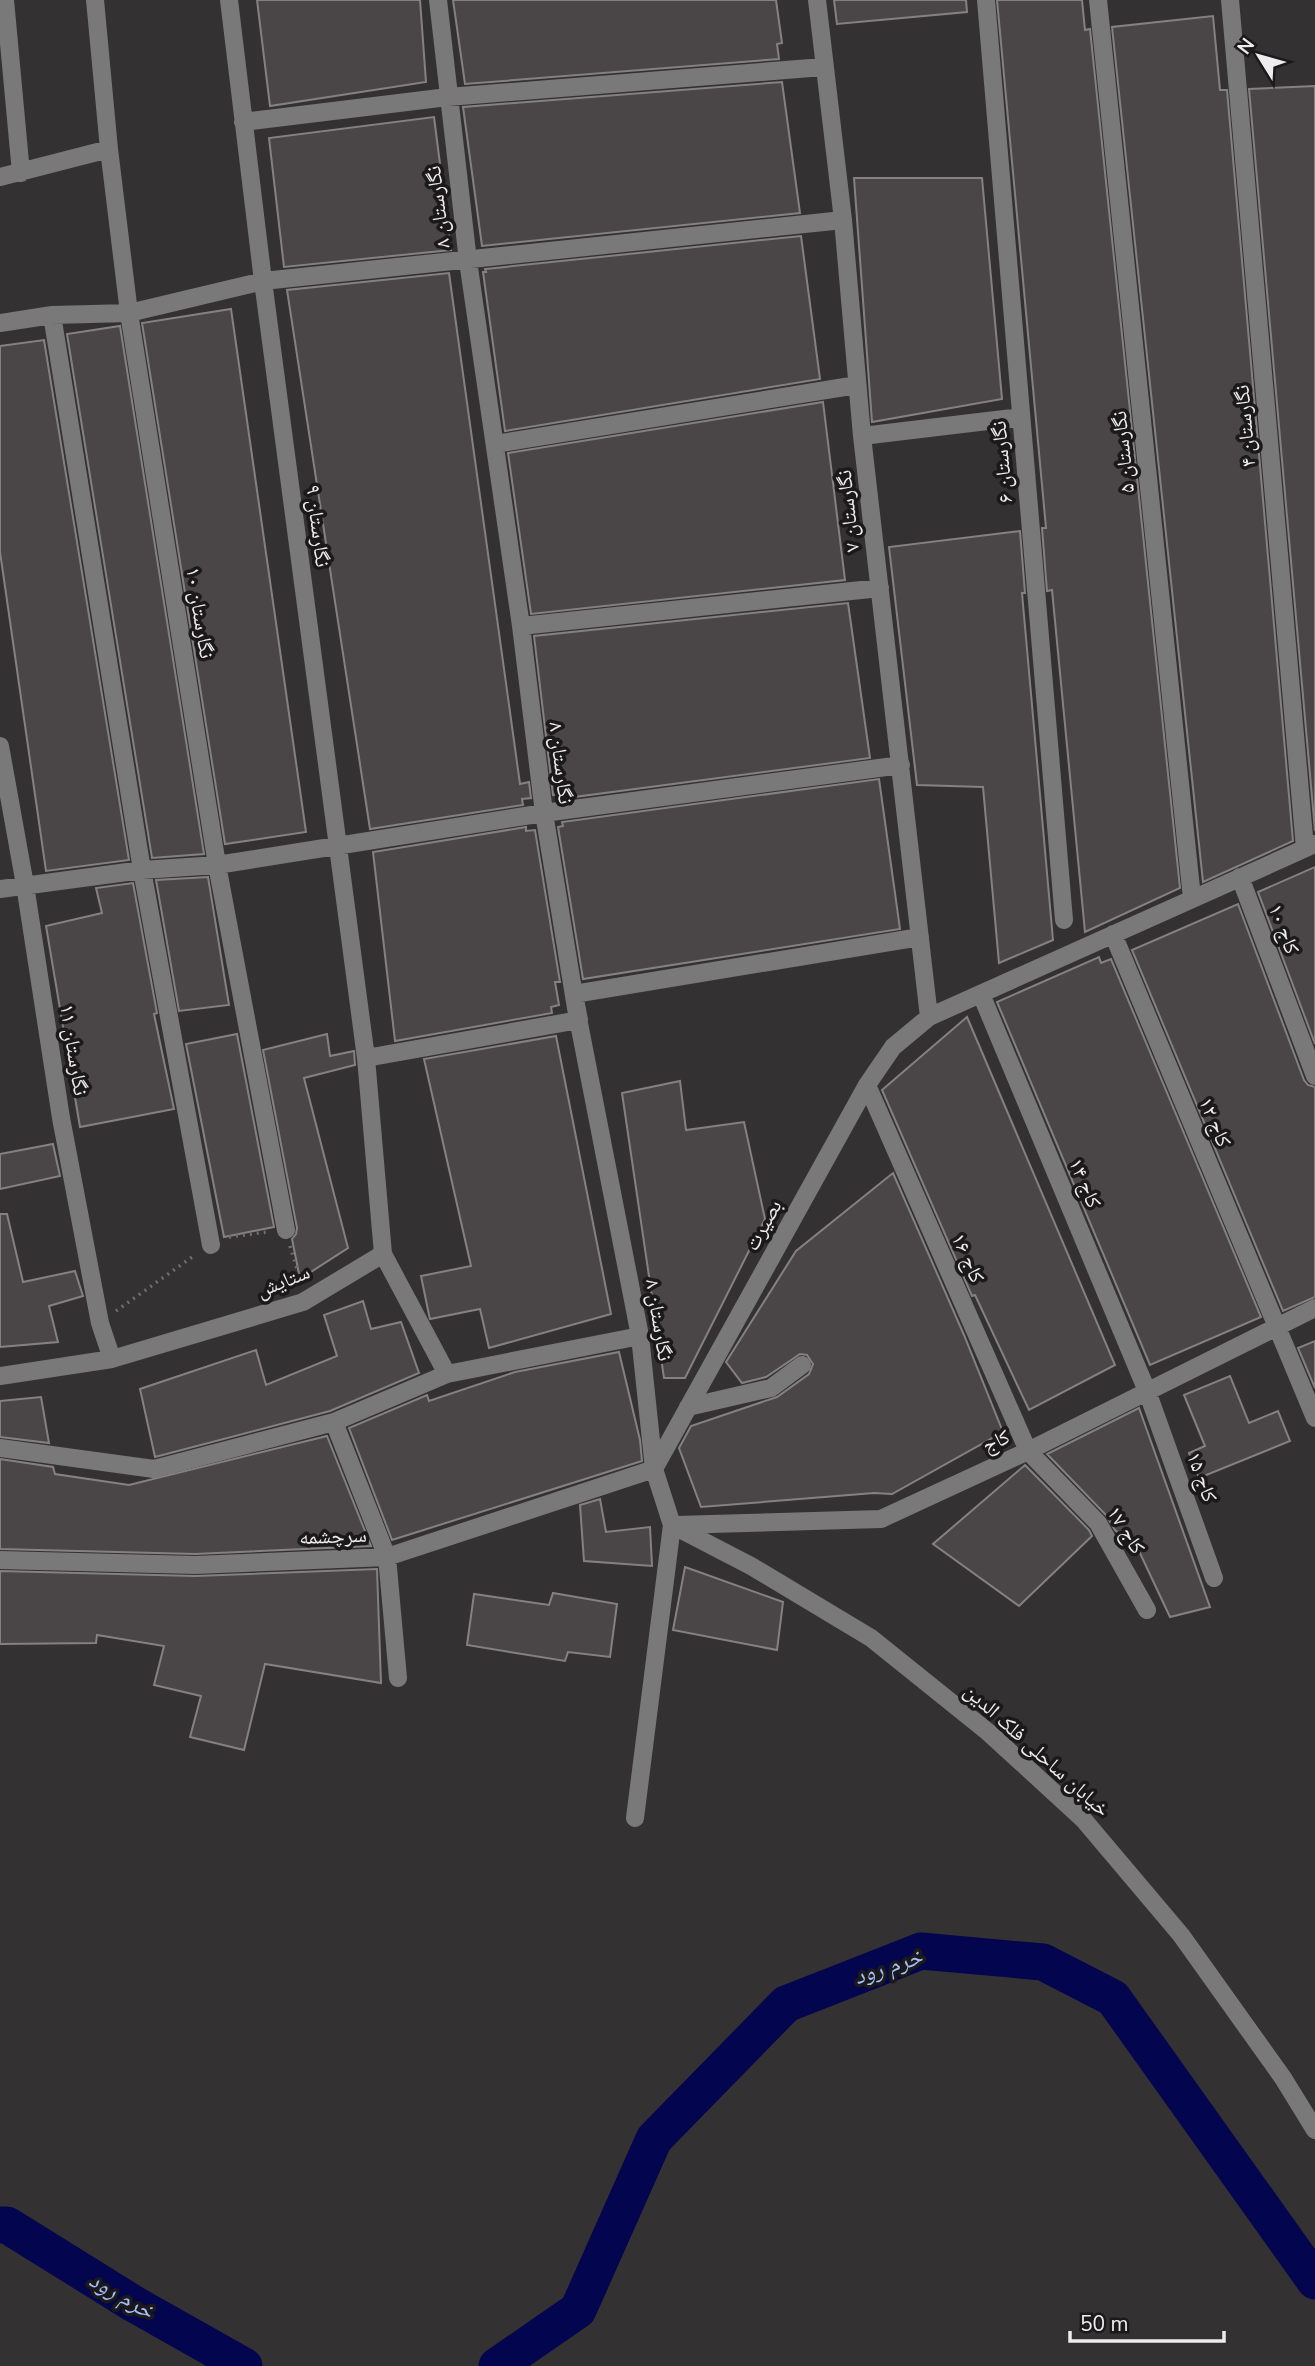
<svg xmlns="http://www.w3.org/2000/svg" width="1315" height="2366" viewBox="0 0 1315 2366" font-family="'Nunito Sans','Noto Naskh Arabic',sans-serif">
	<style>
		.lines { fill: none; stroke-linecap: round; stroke-linejoin: round }
		.river { stroke: #03054f; stroke-width: 37 }
		.building { fill: #4a4647; stroke: #858182; stroke-width: 2 }
		.path { stroke: #706d6f; stroke-width: 3.5; stroke-dasharray: 2 5; stroke-linecap: butt }
		.minor { stroke: #79797a; stroke-width: 18 }
		.labels { text-anchor: middle; stroke-width: 7; stroke-linejoin: round; paint-order: stroke }
		.street-label { font-size: 21px; fill: #eeecee; stroke: #1b191a }
		.water-label { font-size: 23px; font-style: italic; fill: #a4befd; stroke: #1b191a }
	</style>
	<rect width="100%" height="100%" fill="#343133"/>
	<g class="lines">
		<!-- river -->
		<path class="river" d="M0,2225H7L134,2304L244,2366
			M497,2366L578,2310L654,2139L786,2004L921,1951L1043,1962L1113,1998L1315,2281"/>
	</g>
	<!-- building -->
	<path class="building" d="M257,0H420L426,82L270,106Z
		M453,0H776L782,43L777,44L779,59L465,84Z
		M834,0H966L967,12L837,24Z
		M997,0H1082L1085,30L1090,29L1180,888L1085,932L1052,590L1047,591L1042,528H1046Z
		M1213,16L1220,90H1227L1293,841L1203,882L1112,27Z
		M782,82L800,213L482,246L463,107Z
		M1315,86V831L1249,89Z
		M434,117L451,250L284,267L269,138Z
		M854,178H982L1002,399L872,422Z
		M801,236L820,379L505,431L483,272H486L485,269Z
		M449,273L520,784L529,782L531,798L522,799L523,805L370,829L287,290Z
		M231,309L306,832L225,844L142,323Z
		M120,326L204,854L152,858L67,334Z
		M44,340L129,860L46,871L0,552V346Z
		M823,402L845,580L531,614L508,453Z
		M1020,531L1025,593H1022L1053,940L999,963L983,787L917,785L889,547Z
		M848,603L870,758L559,799V794L553,795L534,636Z
		M879,779L900,929L583,979L558,827L563,826L562,822Z
		M526,827V831L535,830L560,982H555L559,1005L551,1007L552,1013L395,1041L373,852Z
		M1315,867V1044L1258,892Z
		M208,877L229,1005L179,1011L156,880Z
		M133,883L157,1013L154,1014L174,1109L80,1127L46,926L102,913L96,888Z
		M1238,904L1304,1080L1308,1085L1315,1087V1297L1283,1311L1132,950Z
		M1099,957L1101,963L1111,959L1261,1317L1150,1365L997,1002Z
		M967,1017L1115,1365L1029,1410L975,1295L972,1296L882,1090Z
		M237,1034L274,1227L224,1237L186,1044Z
		M327,1034L330,1056L354,1051L355,1065L304,1078L348,1248L300,1279L292,1239L296,1234L297,1228L263,1050Z
		M556,1036L611,1314L489,1348L480,1309L430,1319L429,1315L421,1276L471,1266L424,1059Z
		M680,1081L686,1130L744,1122L765,1219L685,1378H664L622,1093Z
		M53,1144L60,1176L0,1189V1154Z
		M893,1173L964,1335L1003,1432L892,1494L874,1493L701,1507L679,1448L691,1426L777,1397L809,1374L813,1364L807,1355L800,1354L766,1377L742,1383L726,1362L731,1354L796,1251Z
		M0,1214H7L23,1282L75,1271L83,1296L49,1306L58,1342L0,1347Z
		M363,1301L371,1329L401,1322L419,1373L330,1411L155,1457L140,1389L256,1350L266,1385L337,1356L324,1315Z
		M1315,1341V1388L1298,1348Z
		M619,1352L640,1440L642,1461L392,1540L349,1428L427,1395L429,1401L515,1372Z
		M1230,1376L1249,1423L1278,1411L1290,1441L1199,1478L1189,1453L1205,1446L1184,1395Z
		M41,1397L49,1443L0,1437V1401Z
		M1139,1408L1210,1607L1170,1617L1139,1551L1115,1530L1106,1515L1047,1454Z
		M327,1436L371,1546L195,1554L0,1549V1459L53,1467L55,1474L129,1485Z
		M1025,1465L1089,1530L1092,1536L1019,1606L933,1544Z
		M600,1499L606,1532L650,1527L652,1566L584,1561L580,1505Z
		M685,1567L783,1602L777,1650L673,1630Z
		M377,1569L381,1683L265,1664L244,1750L190,1737L201,1696L154,1685L164,1646L97,1635L96,1643L0,1644V1571L195,1576Z
		M553,1593L617,1604L610,1657L568,1652L565,1661L467,1645L474,1594L549,1605Z"/>
	<g class="lines">
		<!-- path -->
		<path class="path" d="M229,1237L267,1232
			M290,1246L301,1282
			M116,1311L195,1255"/>
		<!-- minor -->
		<path class="minor" d="M5,0L21,173
			M95,0L109,149L129,313L217,865L286,1230
			M438,0L468,261L521,626L544,813L576,1008L640,1336L654,1469L672,1525L635,1818
			M817,0L843,220L862,436L929,1017
			M986,0L1064,920
			M1098,0L1192,898
			M1230,0L1305,848
			M243,122L448,97L823,67
			M0,177L109,149
			M52,315L142,870L211,1245
			M0,323L52,315L129,313L263,281L843,220
			M862,436L1021,417
			M495,444L857,385
			M521,626L880,588
			M0,746L25,885L61,1118L100,1323L112,1359
			M1240,877L1315,1076
			M0,889L142,870L217,865L544,813L901,765
			M1113,934L1315,1418
			M981,994L1147,1391L1214,1578
			M366,1058L579,1020L574,994L920,937
			M867,1085L1028,1451L1098,1523L1147,1610
			M383,1254L447,1374
			M0,1376L112,1359L303,1302L383,1254L366,1058L263,281L229,0
			M688,1407L771,1388L802,1365
			M334,1422L387,1557L398,1678
			M0,1448L154,1469L334,1422L447,1374L640,1336
			M672,1525L751,1566L871,1638L988,1732L1083,1819L1181,1935L1283,2078L1315,2130
			M676,1525L881,1519L1028,1451L1315,1308
			M0,1560L195,1565L387,1557L654,1469L867,1085L893,1047L929,1017L1315,844"/>
	</g>
	<g class="labels">
		<!-- street labels -->
		<g class="street-label">
			<text transform="translate(438 207) rotate(-97)" y="7">نگارستان ۸</text>
			<text transform="translate(1245 426) rotate(-95)" y="7">نگارستان ۴</text>
			<text transform="translate(1123 452) rotate(-96)" y="7">نگارستان ۵</text>
			<text transform="translate(1002 462) rotate(-95)" y="7">نگارستان ۶</text>
			<text transform="translate(848 511) rotate(-96)" y="7">نگارستان ۷</text>
			<text transform="translate(318 526) rotate(83)" y="7">نگارستان ۹</text>
			<text transform="translate(200 613) rotate(81)" y="7">نگارستان ۱۰</text>
			<text transform="translate(561 763) rotate(83)" y="7">نگارستان ۸</text>
			<text transform="translate(1284 929) rotate(69)" y="7">کاج ۱۰</text>
			<text transform="translate(74 1050) rotate(81)" y="7">نگارستان ۱۱</text>
			<text transform="translate(1215 1122) rotate(67)" y="7">کاج ۱۲</text>
			<text transform="translate(1085 1183) rotate(67)" y="7">کاج ۱۴</text>
			<text transform="translate(763 1225) rotate(-61)" y="7">بصیرت</text>
			<text transform="translate(968 1258) rotate(66)" y="7">کاج ۱۶</text>
			<text transform="translate(283 1281) rotate(-22)" y="7">ستایش</text>
			<text transform="translate(659 1320) rotate(81)" y="7">نگارستان ۸</text>
			<text transform="translate(996 1441) rotate(-25)" y="7">کاج</text>
			<text transform="translate(1202 1477) rotate(70)" y="7">کاج ۱۵</text>
			<text transform="translate(1126 1530) rotate(58)" y="7">کاج ۱۷</text>
			<text transform="translate(333 1536) rotate(-2)" y="7">سرچشمه</text>
			<text transform="translate(1037 1750) rotate(42)" y="7">خیابان ساحلی فلک الدین</text>
		</g>
		<!-- water labels -->
		<g class="water-label">
			<text transform="translate(888 1966) rotate(-18)" y="8">خرم رود</text>
			<text transform="translate(122 2295) rotate(30)" y="8">خرم رود</text>
		</g>
	</g>
	<!-- north arrow -->
	<g transform="translate(1259 56) rotate(307)" stroke="#1b191a" stroke-width="5" paint-order="stroke">
	<path d="M0-5L12 26L0 18L-12 26Z" fill="#eeecee"/>
	<text y="-10" font-size="19" font-weight="bold" text-anchor="middle" fill="#eeecee">N</text>
	</g>
	<!-- scale -->
	<path d="M1070 2331v10h154v-10" fill="none" stroke="#eeecee" stroke-width="3.5"/>
	<text x="1080" y="2331" font-size="21" fill="#eeecee" stroke="#1b191a" stroke-width="5" paint-order="stroke">50 m</text>
</svg>
